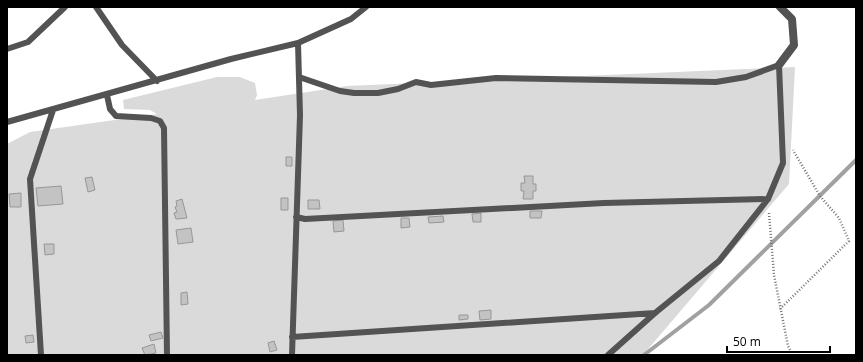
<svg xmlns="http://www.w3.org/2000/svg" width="863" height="362" viewBox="0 0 863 362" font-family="'Open Sans',sans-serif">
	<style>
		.green { fill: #dadada }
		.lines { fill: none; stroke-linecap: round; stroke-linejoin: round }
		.stream { stroke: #a1a1a1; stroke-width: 4 }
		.building { fill: #c3c3c3; stroke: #979797 }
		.path { stroke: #757575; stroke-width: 2.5; stroke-dasharray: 1 2; stroke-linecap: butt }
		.lane { stroke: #535353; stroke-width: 6 }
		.street { stroke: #535353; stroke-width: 8 }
	</style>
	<rect width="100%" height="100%" fill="#fff"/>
	<!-- green -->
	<path class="green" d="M795,67L789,184L643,355H7V144L30,132L157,114L150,110L124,109L123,100L217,77H240L255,83L257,95L255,100L347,86Z"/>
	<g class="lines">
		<!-- stream -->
		<path class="stream" d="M644,355L709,305L856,160"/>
	</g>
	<!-- building -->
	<path class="building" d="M286,157H292V166H286Z
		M524,176H533V184H536V191H533V199H523L524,191H521V183H525Z
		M92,177L95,190L88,192L85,178Z
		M61,186L63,204L38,206L36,188Z
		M21,193V207H10L9,194Z
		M281,198H288V210H281Z
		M182,199L187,218L176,219L174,213L177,212L175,207L177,206L176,201Z
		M308,200H319L320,209H308Z
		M530,211H542L541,218H530Z
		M481,213V222H473L472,214Z
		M443,216L444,222L429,223L428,217Z
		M401,218H409L410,227L401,228Z
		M343,220L344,231L334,232L333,221Z
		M191,228L193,242L178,244L176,230Z
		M44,244H54V254L45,255Z
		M187,292L188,304L181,305V293Z
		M491,310V319L480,320L479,311Z
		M459,315H468V319L459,320Z
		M161,332L163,338L151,341L149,335Z
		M33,335L34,342L26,343L25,336Z
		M274,341L277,350L270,352L268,343Z
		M154,344L156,353L145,355L142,348Z"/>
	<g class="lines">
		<!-- path -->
		<path class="path" d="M769,213L774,275L788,346L793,355
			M780,309L849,241L839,218L820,196L793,150"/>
		<!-- lane -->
		<path class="lane" d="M96,7L122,45L157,81
			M7,49L28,42L65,7
			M299,77L340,91L354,93H378L398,89L416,82L431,85L496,78L716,82L746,77L779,65L783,163L768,199L719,261L655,313L608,355
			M107,95L110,109L116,116L151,118L160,121L164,128L167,355
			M7,122L231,59L298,43L351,19L366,7
			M296,217L305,219L604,203L768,199
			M292,337L655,313
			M41,355L30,179L53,110
			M292,355L300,115L298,43"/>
		<!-- street -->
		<path class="street" d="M779,65L794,45L792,19L780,7"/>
	</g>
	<!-- border -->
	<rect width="863" height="362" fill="none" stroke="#000000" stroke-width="16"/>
	<!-- scale -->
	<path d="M727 346v6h103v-6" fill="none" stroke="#000000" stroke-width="2"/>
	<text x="733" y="346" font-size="12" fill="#000000" stroke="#ffffff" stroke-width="3" paint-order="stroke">50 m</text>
</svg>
